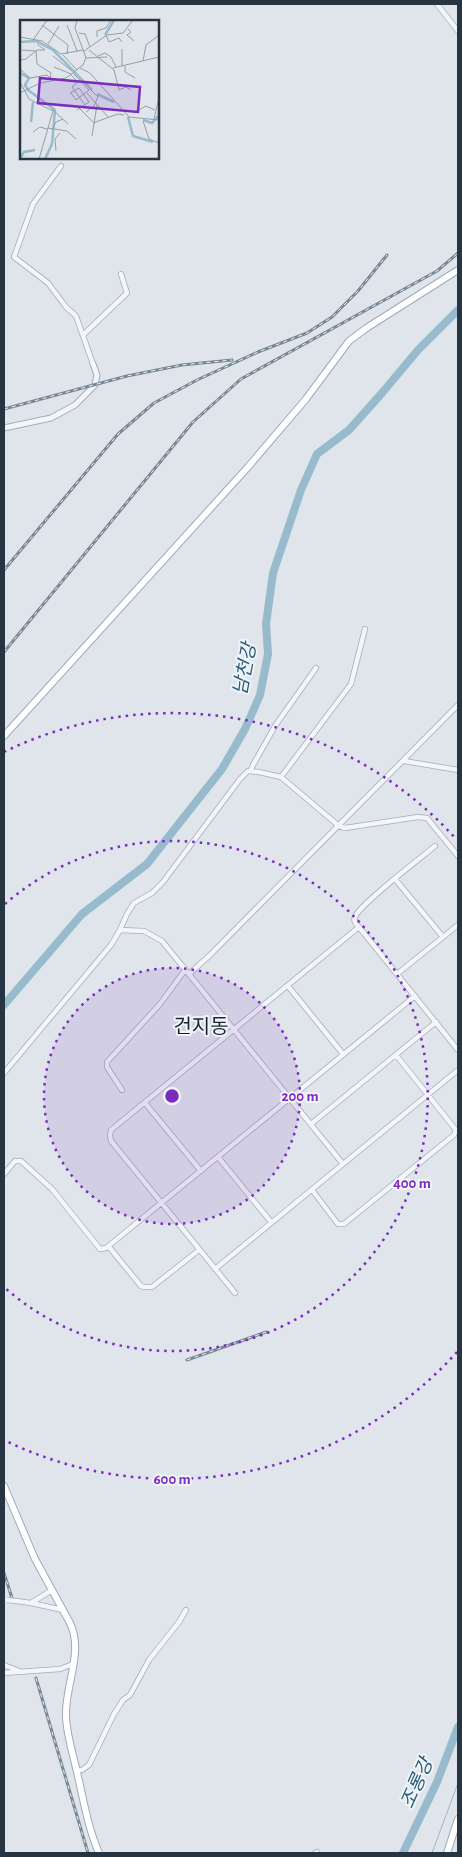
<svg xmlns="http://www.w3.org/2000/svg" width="462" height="1857" viewBox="0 0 462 1857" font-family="'Alegreya Sans','Noto Sans KR',sans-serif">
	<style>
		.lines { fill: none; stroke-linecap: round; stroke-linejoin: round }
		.stream { stroke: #97bacd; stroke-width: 1 }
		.river { stroke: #97bacd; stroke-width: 8 }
		.minor-casing { stroke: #a4adb5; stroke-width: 6 }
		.tertiary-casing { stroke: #a4adb5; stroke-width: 7 }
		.primary-casing { stroke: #9eabb7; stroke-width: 8 }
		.minor { stroke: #f3f5f8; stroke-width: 4.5 }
		.tertiary { stroke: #f3f5f8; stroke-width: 5 }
		.primary { stroke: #fff; stroke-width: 6 }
		.rail-casing { stroke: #778795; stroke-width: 3 }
		.rail { stroke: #eff4f7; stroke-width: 1; stroke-dasharray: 4; stroke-linecap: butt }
		.minor-bridge-casing { stroke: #a4adb5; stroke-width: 6; stroke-linecap: butt }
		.minor-bridge { stroke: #f3f5f8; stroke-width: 4.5 }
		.ring { fill: none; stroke: #7b2cbf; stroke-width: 2.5; stroke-dasharray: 2.5 5 }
		.labels { text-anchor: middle; stroke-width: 4; stroke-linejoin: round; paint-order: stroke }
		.water-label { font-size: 19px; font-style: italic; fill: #2d5b7a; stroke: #eff4f7 }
		.quarter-label { font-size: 20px; fill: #192633; stroke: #eff4f7 }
		.inset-river { fill: none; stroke: #97bacd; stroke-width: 2.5 }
		.inset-road { fill: none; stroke: #959fa7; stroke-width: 1 }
		.view { fill: #7b2cbf; fill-opacity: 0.15; stroke: #7b2cbf; stroke-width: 2.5 }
		.inset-edge { fill: none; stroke: #273543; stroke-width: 2.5 }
		.centre { fill: #7b2cbf; stroke: #eff4f7; stroke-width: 2.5 }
		.ring-label { font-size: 15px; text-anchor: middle; font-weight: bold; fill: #7b2cbf; stroke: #eff4f7; stroke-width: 4; stroke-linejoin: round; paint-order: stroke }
	</style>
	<rect width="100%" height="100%" fill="#dfe5ea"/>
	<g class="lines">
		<!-- stream -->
		<path class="stream" d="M432,1853L458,1783"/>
		<!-- river -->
		<path class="river" d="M4,1005L82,914L147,864L222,769L245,729L260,695L268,654L266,624L273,573L301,490L317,454L349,430L382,393L418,350L458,310
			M403,1853L437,1782L458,1727"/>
		<defs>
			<path id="minor" d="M437,4L458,31
				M61,166L33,204L14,257L48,283L66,307L76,316L93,364
				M83,335L127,293L121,274
				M404,761L458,770
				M251,770L253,765L275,726L316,668
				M281,777L351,684L365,629
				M395,879L443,937
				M359,927C356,924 353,921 355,917C359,905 422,857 435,846
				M120,930L127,914L134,903L152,893L163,882L240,779L248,771L259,772L281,777L339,826L345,828L418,817L427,818L458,856
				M189,974L209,956L458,705
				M397,974L458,925
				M288,986L343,1054
				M4,1073L111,945L120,930L144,931L162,941L343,1164L215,1269
				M122,1090L107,1067V1062L160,1004L185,970
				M145,1103L201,1171
				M311,1124L436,1022
				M218,1157L271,1222
				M343,1164L458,1070
				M4,1174L15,1161H21L52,1189L100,1249L106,1248L415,996
				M312,1190L338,1224H344L454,1135L456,1130L396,1055
				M109,1247L141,1286L144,1287H152L199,1250
				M235,1293L111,1141L110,1135L111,1130L359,927L458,1050
				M52,1590L31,1603L63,1610
				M16,1601L31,1603
				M4,1665L19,1671
				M4,1673L60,1669L73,1664
				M77,1770H82L89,1765L114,1714L123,1700L130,1695L149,1660L179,1622L186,1610
				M315,1853L317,1852"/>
			<path id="tertiary" d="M4,428L51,418L75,405L95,385L97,375L93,364"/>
			<path id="primary" d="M4,736L248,467L306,399L349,341L368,327L458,270
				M4,1486L35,1559L70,1623C84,1652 65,1685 66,1715C66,1732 72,1750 76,1768C83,1796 87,1826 99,1853
				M447,1853L458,1819"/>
		</defs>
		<!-- minor casing -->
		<use href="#minor" class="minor-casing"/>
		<!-- tertiary casing -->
		<use href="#tertiary" class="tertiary-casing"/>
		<!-- primary casing -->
		<use href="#primary" class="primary-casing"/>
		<!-- minor -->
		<use href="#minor" class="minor"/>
		<!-- tertiary -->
		<use href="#tertiary" class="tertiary"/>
		<!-- primary -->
		<use href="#primary" class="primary"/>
		<defs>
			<path id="rail" d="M4,409L127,376L182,365L232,360
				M4,570L118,434L154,403L197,380L258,352L307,333L332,317L358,291L387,255
				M4,652L193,422L241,379L437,271L458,253
				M187,1360L266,1332
				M4,1573L12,1598
				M36,1678L88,1853"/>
		</defs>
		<!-- rail casing -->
		<use href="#rail" class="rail-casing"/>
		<!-- rail -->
		<use href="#rail" class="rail"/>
		<defs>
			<path id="minor-bridge" d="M7,1600L16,1601"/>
		</defs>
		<!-- minor-bridge casing -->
		<use href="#minor-bridge" class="minor-bridge-casing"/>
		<!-- minor-bridge -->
		<use href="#minor-bridge" class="minor-bridge"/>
	</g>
	<!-- distance rings -->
	<circle cx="172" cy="1096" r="128" fill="#7b2cbf" fill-opacity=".12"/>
	<g class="ring">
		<circle cx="172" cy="1096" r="128"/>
		<path d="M5 904A255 255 0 1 1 5 1288"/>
		<path d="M457 1352A383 383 0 0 1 4 1440M4 752A383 383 0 0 1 457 840"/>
	</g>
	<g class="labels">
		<!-- water labels -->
		<g class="water-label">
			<text transform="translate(244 669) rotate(-79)" y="7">남천강</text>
			<text transform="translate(416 1783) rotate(-66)" y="7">조롱강</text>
		</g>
		<!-- quarter labels -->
		<g class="quarter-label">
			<text x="201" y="1033">건지동</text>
		</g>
	</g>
	<!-- overview -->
	<g transform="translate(20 20)">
		<rect width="139" height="139" fill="#dfe5ea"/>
		<path class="inset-river" d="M85,15L94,0M0,22L16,21L33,30L72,70M0,53L9,58L5,65L8,70L35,90L32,124L25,139M77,74L94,82M108,97L113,116L133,122M123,100L132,103L139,95M11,102L13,82M0,139L4,132L15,130"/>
		<path class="inset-road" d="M22,5L48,25L47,34M47,5L57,31L63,30M108,9L111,12L107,15L114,21M59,13L65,14L70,27M86,15L89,22L99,18L102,22M0,17L22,21L41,34L58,31M77,17V11L86,8L91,0M13,20L27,0M28,24L39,6M2,30L16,31L17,44L31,53L30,60M69,30L94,50L99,70L106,67L111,70M64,31L87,15L103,13L113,0M43,35L57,50M33,36L52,51M78,36L85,33L91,37L96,47M66,38L87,37M0,40L6,39L17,30H25L17,24M123,41L126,25L139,15M102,46V29M105,46V52L115,58M34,47L51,54M60,48L70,53L109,97L139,100M93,48L139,37M0,49L10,58L27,55L30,58M51,55L58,62L52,67L65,85M0,62L9,79L33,91L19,139M0,73L20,63L46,58L63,45L66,38L55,8L57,0M50,73L59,68L69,82L57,90M51,73L56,80L69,70L53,53M67,73L88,97M59,88L73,102M32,89L48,104M66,92L74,86L78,77L70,69M113,93L126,86L135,90M134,99L139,78M123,101L129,119L139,123M73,103L98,94L104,95M28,108L47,111L56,119M32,110L36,102L43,99M13,112L20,107L27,109M72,116L77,85M36,131L35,119L40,113"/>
		<path class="view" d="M20,58L120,67L118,92L18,83Z"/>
		<rect width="139" height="139" class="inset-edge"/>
	</g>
	<circle cx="172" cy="1096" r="8" class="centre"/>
	<g class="ring-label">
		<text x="300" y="1101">200 m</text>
		<text x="412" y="1188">400 m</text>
		<text x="172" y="1484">600 m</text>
	</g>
	<!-- border -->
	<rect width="462" height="1857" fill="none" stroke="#273543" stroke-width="10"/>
</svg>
